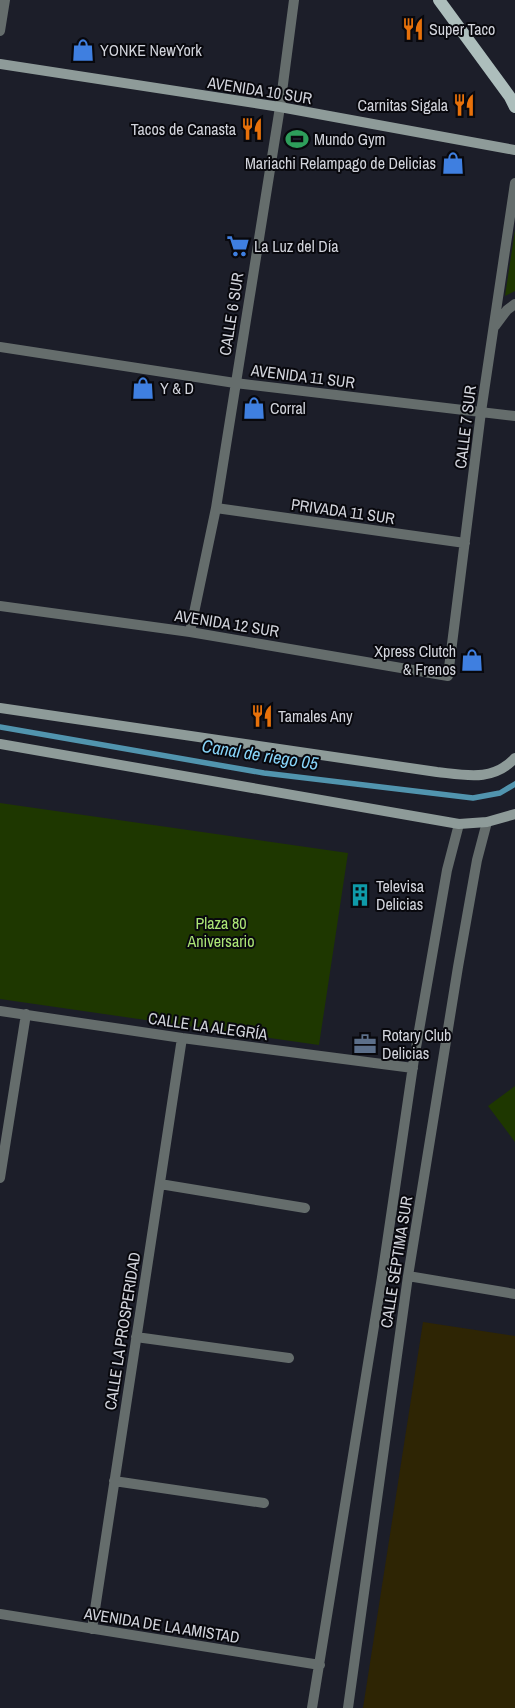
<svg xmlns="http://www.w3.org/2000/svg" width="515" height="1708" viewBox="0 0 515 1708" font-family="'Archivo Narrow',sans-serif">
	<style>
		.green { fill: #1e3700 }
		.sand { fill: #2e2504 }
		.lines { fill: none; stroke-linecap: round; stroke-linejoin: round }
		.stream { stroke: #5194ae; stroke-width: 5.5 }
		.street { stroke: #656d6c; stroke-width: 10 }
		.secondary { stroke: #8e9b99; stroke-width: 10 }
		.primary { stroke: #adbebc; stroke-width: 12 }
		.labels { text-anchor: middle; stroke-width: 4; stroke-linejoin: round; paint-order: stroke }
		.poi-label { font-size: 16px; fill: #d2d4dc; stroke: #08080d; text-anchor: start }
		.street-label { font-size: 16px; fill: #d2d4dc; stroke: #08080d }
		.park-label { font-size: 16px; fill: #ace576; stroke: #08080d }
		.water-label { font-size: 18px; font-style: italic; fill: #87d4f9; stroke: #08080d }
	</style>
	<rect width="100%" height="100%" fill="#1c1e29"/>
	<!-- green -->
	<path class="green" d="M515,230V291L505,296Z
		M0,803L348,853L319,1045L0,999Z
		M515,1086V1142L488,1106Z"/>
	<!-- sand -->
	<path class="sand" d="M423,1322L515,1336V1708H363Z"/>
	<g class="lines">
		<!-- stream -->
		<path class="stream" d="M0,727L264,773L473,798L500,793L515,784"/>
		<!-- street -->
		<path class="street" d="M0,31L5,0
			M495,326L507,310L515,304
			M0,347L235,383L515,416
			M216,508L465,543
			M0,606L190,632L448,676L481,412L515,183
			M190,632L216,508L280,107L294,0
			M0,1011L182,1038L413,1068
			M0,1178L26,1014
			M160,1184L305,1208
			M408,1276L515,1294
			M136,1337L289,1358
			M114,1481L264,1503
			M0,1614L320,1665
			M92,1629L182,1038
			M312,1708L382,1277L414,1059L447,870L459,824
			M348,1708L408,1276L458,967L477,860L487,822"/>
		<!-- secondary -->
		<path class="secondary" d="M0,64L280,107L515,150
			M0,708L437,772C465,775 493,782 515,758
			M0,744L459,824L487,822L515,814"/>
		<!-- primary -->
		<path class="primary" d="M439,0L510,97L515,107"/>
	</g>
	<!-- icons -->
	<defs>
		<symbol id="restaurant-bare" viewBox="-9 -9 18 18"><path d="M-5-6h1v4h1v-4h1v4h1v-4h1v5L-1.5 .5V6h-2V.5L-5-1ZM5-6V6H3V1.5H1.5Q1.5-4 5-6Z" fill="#e8710a" stroke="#08080d" stroke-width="2.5" paint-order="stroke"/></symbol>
		<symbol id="shop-bare" viewBox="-9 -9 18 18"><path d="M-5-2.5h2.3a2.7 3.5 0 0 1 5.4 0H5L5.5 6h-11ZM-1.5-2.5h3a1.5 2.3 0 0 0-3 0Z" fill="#3f7fe0" stroke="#08080d" stroke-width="2.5" paint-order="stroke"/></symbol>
		<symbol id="stadium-bare" viewBox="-9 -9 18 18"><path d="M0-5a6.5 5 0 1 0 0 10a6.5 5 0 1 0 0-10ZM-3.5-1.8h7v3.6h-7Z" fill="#2e9e5b" stroke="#08080d" stroke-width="2.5" paint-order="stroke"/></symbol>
		<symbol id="supermarket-bare" viewBox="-9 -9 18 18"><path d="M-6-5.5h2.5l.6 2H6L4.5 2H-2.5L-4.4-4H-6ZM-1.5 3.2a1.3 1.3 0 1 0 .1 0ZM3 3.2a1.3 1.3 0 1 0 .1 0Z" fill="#3f7fe0" stroke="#08080d" stroke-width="2.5" paint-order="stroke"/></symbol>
		<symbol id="building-bare" viewBox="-9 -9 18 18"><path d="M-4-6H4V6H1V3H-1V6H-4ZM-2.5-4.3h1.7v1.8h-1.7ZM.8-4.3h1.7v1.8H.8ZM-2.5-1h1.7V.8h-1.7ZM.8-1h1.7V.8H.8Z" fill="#0f9aa8" stroke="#08080d" stroke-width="2.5" paint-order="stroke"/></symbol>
		<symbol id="office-bare" viewBox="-9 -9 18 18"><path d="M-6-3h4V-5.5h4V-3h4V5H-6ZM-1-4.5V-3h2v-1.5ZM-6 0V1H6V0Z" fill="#5c6f8a" stroke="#08080d" stroke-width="2.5" paint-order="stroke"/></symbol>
	</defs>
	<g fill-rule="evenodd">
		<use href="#restaurant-bare" x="397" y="13" width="32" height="32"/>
		<use href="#shop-bare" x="67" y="34" width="32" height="32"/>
		<use href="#restaurant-bare" x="448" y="89" width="32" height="32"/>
		<use href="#restaurant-bare" x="236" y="113" width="32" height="32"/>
		<use href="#stadium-bare" x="281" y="123" width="32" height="32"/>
		<use href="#shop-bare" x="437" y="147" width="32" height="32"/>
		<use href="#supermarket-bare" x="222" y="230" width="32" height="32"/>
		<use href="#shop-bare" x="127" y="372" width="32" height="32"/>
		<use href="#shop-bare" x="238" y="392" width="32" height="32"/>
		<use href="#shop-bare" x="456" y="644" width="32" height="32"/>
		<use href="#restaurant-bare" x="246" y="700" width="32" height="32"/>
		<use href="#building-bare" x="344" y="879" width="32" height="32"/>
		<use href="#office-bare" x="349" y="1028" width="32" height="32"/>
	</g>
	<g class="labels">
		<!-- poi labels -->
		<g class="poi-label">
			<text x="429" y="35">Super Taco</text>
			<text x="100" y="56">YONKE NewYork</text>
			<text x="448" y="111" text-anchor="end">Carnitas Sigala</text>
			<text x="236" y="135" text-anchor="end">Tacos de Canasta</text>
			<text x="314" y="145">Mundo Gym</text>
			<text x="436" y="169" text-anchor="end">Mariachi Relampago de Delicias</text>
			<text x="254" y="252">La Luz del Día</text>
			<text x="160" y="394">Y &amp; D</text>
			<text x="270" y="414">Corral</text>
			<text x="456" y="657" text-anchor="end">Xpress Clutch<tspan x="456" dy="18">&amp; Frenos</tspan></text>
			<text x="278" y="722">Tamales Any</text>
			<text x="376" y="892">Televisa<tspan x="376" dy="18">Delicias</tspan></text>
			<text x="382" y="1041">Rotary Club<tspan x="382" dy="18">Delicias</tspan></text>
		</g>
		<!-- street labels -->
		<g class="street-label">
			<text transform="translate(260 90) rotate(9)" y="6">AVENIDA 10 SUR</text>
			<text transform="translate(231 314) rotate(-81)" y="6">CALLE 6 SUR</text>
			<text transform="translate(303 376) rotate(7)" y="6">AVENIDA 11 SUR</text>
			<text transform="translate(465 427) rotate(-83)" y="6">CALLE 7 SUR</text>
			<text transform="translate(343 511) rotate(8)" y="6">PRIVADA 11 SUR</text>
			<text transform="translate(227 623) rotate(9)" y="6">AVENIDA 12 SUR</text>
			<text transform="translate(208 1026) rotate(8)" y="6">CALLE LA ALEGRÍA</text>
			<text transform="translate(396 1262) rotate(-81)" y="6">CALLE SÉPTIMA SUR</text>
			<text transform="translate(122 1331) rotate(-81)" y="6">CALLE LA PROSPERIDAD</text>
			<text transform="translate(162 1625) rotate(9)" y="6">AVENIDA DE LA AMISTAD</text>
		</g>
		<!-- park labels -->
		<g class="park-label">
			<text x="221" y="929">Plaza 80<tspan x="221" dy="18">Aniversario</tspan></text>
		</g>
		<!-- water labels -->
		<g class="water-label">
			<text transform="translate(260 755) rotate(9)" y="6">Canal de riego 05</text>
		</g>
	</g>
</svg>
